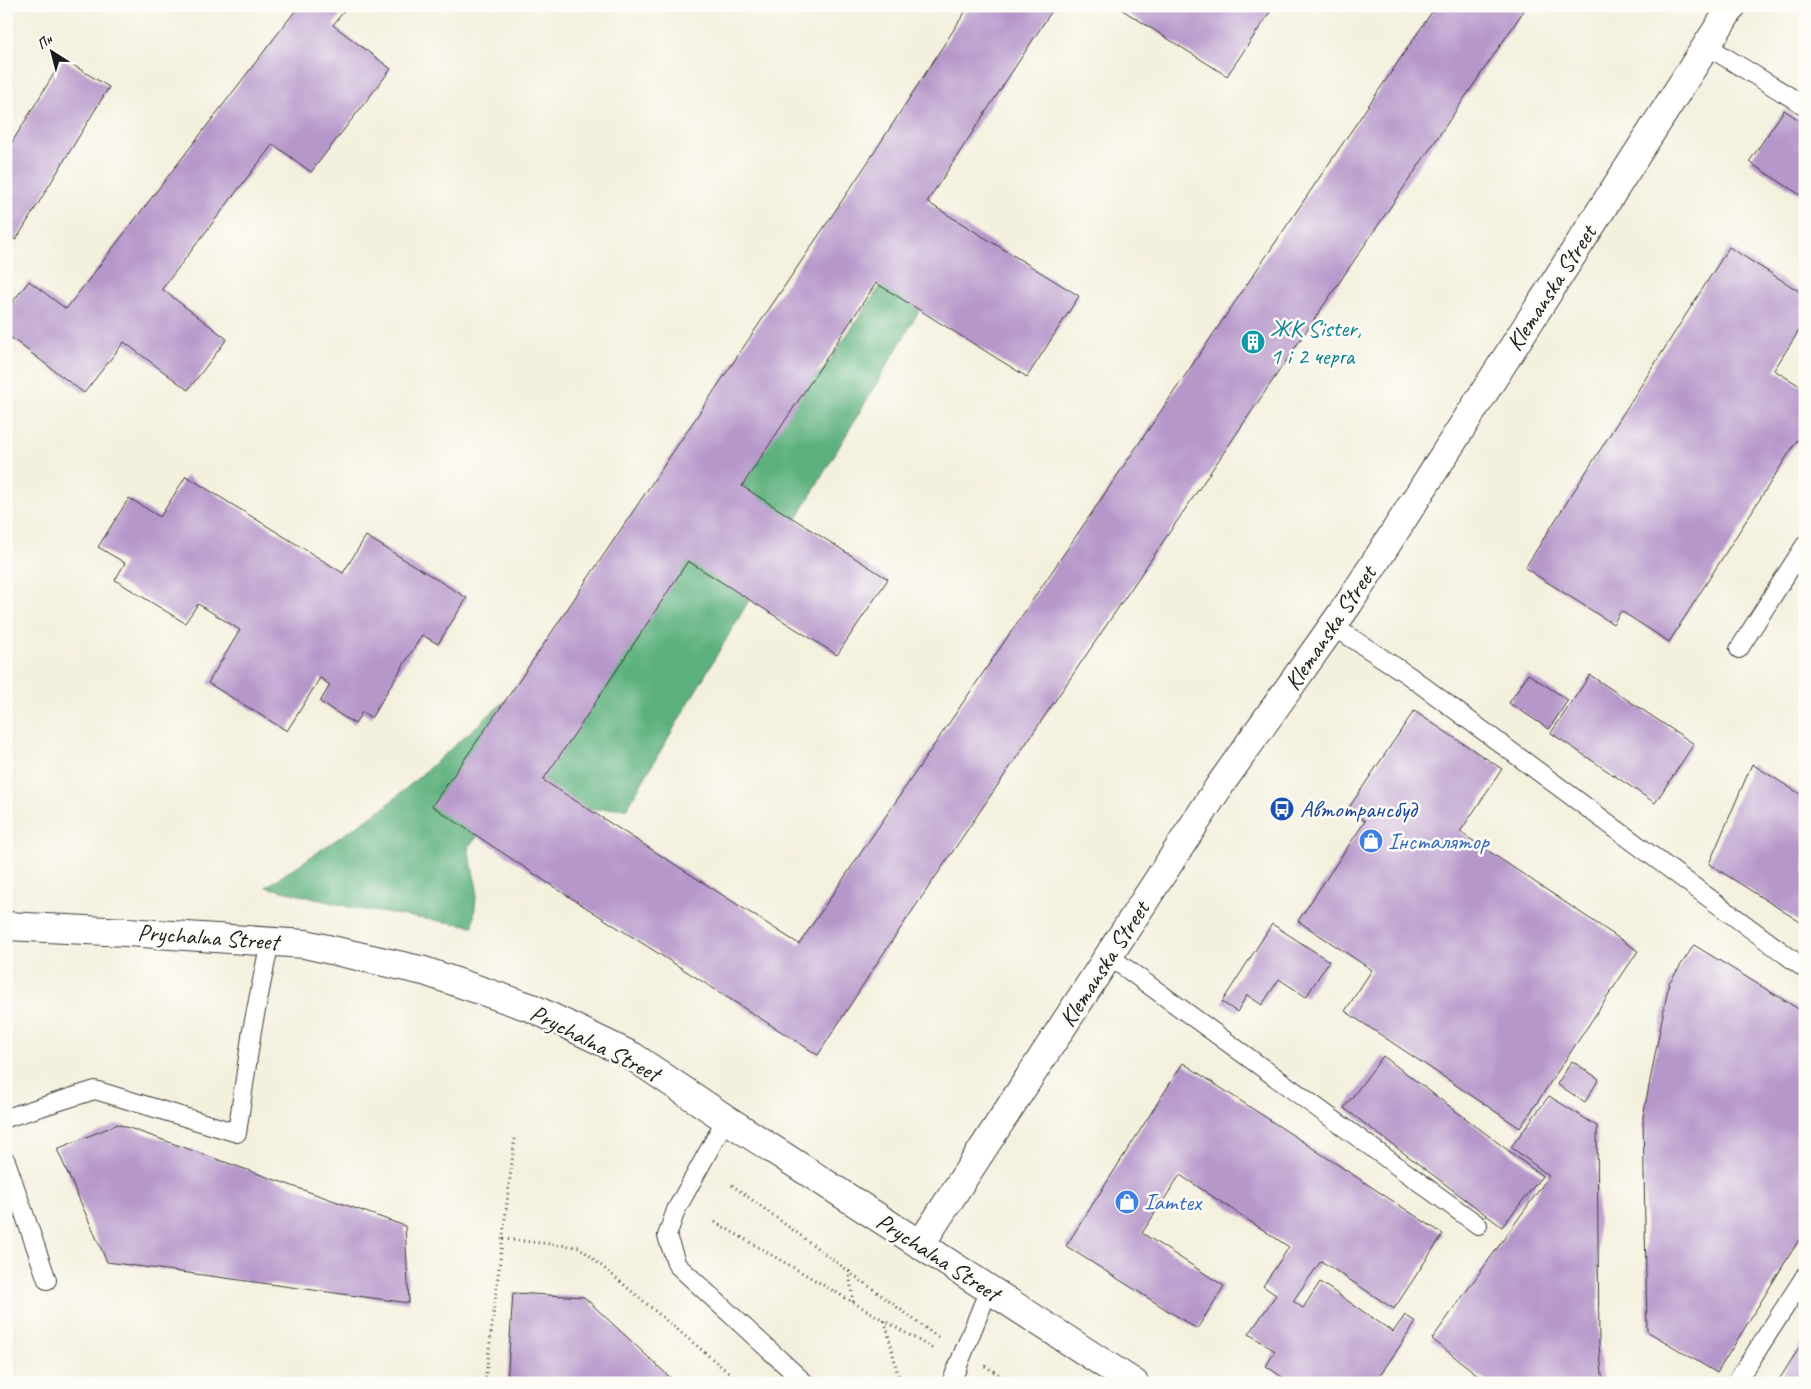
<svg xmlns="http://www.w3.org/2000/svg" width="1811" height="1389" viewBox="0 0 1811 1389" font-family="Caveat,sans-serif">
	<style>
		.forest { fill: #5cb07d; stroke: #3c664c }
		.building { fill: #b697ca }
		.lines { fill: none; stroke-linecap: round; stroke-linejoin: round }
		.lane-casing { stroke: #3c3c39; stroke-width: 20 }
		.street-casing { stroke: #3c3c39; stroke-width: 30 }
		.path { stroke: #3c3c39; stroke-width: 3; stroke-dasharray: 1 4; stroke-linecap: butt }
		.lane { stroke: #fff; stroke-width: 18 }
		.street { stroke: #fff; stroke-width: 28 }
		.labels { text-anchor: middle; stroke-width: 5; stroke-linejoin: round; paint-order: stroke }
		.street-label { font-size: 24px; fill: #1c1c1c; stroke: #fdfcf7 }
		.culture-label { font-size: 24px; fill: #0d838f; stroke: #fdfcf7; text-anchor: start }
		.transit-label { font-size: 24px; fill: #164399; stroke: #fdfcf7; text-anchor: start }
		.shop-label { font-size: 24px; fill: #366cbe; stroke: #fdfcf7; text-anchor: start }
	</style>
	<rect width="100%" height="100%" fill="#fdfcf7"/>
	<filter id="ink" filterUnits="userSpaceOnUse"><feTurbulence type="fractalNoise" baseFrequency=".02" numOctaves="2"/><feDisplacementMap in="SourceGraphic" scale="10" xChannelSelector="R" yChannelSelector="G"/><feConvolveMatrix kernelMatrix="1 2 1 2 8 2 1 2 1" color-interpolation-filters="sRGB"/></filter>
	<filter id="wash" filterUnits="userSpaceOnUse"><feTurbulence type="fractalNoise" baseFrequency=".0096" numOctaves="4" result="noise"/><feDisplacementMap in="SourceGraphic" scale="20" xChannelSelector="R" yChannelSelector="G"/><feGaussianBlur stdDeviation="1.12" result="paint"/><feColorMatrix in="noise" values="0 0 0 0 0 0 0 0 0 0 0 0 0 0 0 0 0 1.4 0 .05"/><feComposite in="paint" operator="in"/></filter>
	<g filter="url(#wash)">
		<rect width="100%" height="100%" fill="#f4f0de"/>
		<!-- forest -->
		<path class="forest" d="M956,248L627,808L581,810L512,801L468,847L477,889L473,926L358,909L266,887L386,806L506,700L772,408L823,370L888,275Z"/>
		<g id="blocks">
			<!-- building -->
			<path class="building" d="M299,6H348L333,25L391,69L311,172L273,144L162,289L227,339L188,390L124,342L84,393L6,334V310L29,281L66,309Z
				M969,6H1055L927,202L1079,296L1027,377L876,283L742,486L888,579L837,655L688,561L584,720L543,780L799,944L1436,6H1527L879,960L818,1055L557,889L432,806L521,678L866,165Z
				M1116,6H1274L1227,76Z
				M63,59L109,87L16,240L6,234V152Z
				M1784,110L1805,124V198L1749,162Z
				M1729,247L1805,295V321L1774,370L1805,389V428L1669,642L1621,611L1613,624L1525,568Z
				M186,476L343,573L366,536L467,598L438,644L422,635L371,718L362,712L355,724L320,702L330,685L320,678L287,731L208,683L240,630L198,604L185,623L115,580L125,563L98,547L129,498L160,517Z
				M1528,674L1568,700L1549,729L1509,703Z
				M1590,675L1694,744L1655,803L1551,733Z
				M1414,711L1502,769L1460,832L1638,951L1520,1128L1345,1011L1372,970L1298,921L1365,821L1348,809Z
				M1752,764L1805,797V925L1709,864Z
				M1272,924L1329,961L1306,997L1279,979L1262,1005L1247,995L1237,1012L1222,1002Z
				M1694,945L1805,1013V1230L1717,1373L1647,1331L1643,1117L1669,983Z
				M1383,1056L1542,1176L1502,1227L1344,1108Z
				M1572,1061L1599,1079L1585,1102L1557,1084Z
				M1183,1063L1443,1234L1394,1309L1321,1261L1293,1301L1303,1308L1320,1282L1393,1332L1405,1315L1416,1322L1375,1383H1291L1266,1366L1275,1351L1249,1334L1276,1295L1263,1286L1289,1247L1180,1175L1142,1233L1224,1286L1197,1329L1066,1246Z
				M1549,1096L1597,1126L1599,1346L1603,1383H1488L1432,1339L1549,1176L1511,1147Z
				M118,1124L405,1226L409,1303L107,1262L57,1149Z
				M513,1293L584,1297L676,1383H507Z
				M1805,1338V1383H1777Z"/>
		</g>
	</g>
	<g filter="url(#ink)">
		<use href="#blocks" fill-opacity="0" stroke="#3c3c39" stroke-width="1"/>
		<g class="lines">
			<defs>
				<path id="lane" d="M1707,46L1805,106
					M1333,626L1408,675L1805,969
					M1739,649L1805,545
					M1109,956L1478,1225
					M6,1118L95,1090L237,1133L252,1030L270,941
					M726,1119L676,1210L667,1236L677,1265L805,1383
					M6,1161L47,1280
					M951,1383L989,1289
					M1736,1383L1805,1276"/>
				<path id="street" d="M6,926L127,932L305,944L424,971L532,1008L632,1056L726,1119L1134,1383
					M920,1245L1220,785L1349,603L1732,6"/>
			</defs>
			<!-- lane casing -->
			<use href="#lane" class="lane-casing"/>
			<!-- street casing -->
			<use href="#street" class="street-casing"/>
			<!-- path -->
			<path class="path" d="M732,1185L939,1338
				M715,1222L935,1350
				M503,1239L579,1247L741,1383
				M849,1271L853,1302
				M885,1321L900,1383
				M985,1366L1012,1383
				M485,1383L515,1137"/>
			<!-- lane -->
			<use href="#lane" class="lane"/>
			<!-- street -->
			<use href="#street" class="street"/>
		</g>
	</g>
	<!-- icons -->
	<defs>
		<symbol id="building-disc" viewBox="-11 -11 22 22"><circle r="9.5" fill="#0f9aa8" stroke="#fdfcf7"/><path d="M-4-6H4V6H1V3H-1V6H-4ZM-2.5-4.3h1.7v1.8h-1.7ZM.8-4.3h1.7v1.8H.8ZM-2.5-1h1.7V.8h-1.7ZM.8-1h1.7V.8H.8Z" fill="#fff"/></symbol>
		<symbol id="bus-disc" viewBox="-11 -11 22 22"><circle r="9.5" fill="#1a4fb4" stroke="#fdfcf7"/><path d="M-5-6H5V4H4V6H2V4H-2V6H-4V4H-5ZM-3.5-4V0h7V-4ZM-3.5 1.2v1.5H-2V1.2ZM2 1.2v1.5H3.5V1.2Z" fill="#fff"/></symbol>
		<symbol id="shop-disc" viewBox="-11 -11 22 22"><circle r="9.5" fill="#3f7fe0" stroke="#fdfcf7"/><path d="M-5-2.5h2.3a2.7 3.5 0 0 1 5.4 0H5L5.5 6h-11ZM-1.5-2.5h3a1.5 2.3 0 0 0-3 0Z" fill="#fff"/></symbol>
	</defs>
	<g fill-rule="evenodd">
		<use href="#building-disc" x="1239" y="328" width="28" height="28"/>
		<use href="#bus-disc" x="1268" y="795" width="28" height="28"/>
		<use href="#shop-disc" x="1357" y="827" width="28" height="28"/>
		<use href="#shop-disc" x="1113" y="1188" width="28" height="28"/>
	</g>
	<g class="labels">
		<!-- street labels -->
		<g class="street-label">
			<text transform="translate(1551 288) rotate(-57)" y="8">Klemanska Street</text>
			<text transform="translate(1330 628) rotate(-56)" y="8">Klemanska Street</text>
			<text transform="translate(208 937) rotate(4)" y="8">Prychalna Street</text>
			<text transform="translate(1104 964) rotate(-57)" y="8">Klemanska Street</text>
			<text transform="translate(595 1043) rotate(27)" y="8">Prychalna Street</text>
			<text transform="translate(938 1257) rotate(33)" y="8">Prychalna Street</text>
		</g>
		<!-- culture labels -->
		<g class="culture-label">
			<text x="1270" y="336">ЖК Sister,<tspan x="1270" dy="28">1 і 2 черга</tspan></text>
		</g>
		<!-- transit labels -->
		<g class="transit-label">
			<text x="1300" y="817">Автотрансбуд</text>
		</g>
		<!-- shop labels -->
		<g class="shop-label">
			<text x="1388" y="849">Інсталятор</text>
			<text x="1144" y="1210">Iamtex</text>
		</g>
	</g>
	<!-- margin -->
	<rect width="1811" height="1389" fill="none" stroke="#fdfcf7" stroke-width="25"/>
	<!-- north arrow -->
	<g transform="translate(52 52) rotate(324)" stroke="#fdfcf7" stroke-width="4" paint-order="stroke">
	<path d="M0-4L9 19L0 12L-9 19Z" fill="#1c1c1c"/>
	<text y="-8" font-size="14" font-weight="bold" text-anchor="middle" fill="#1c1c1c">Пн</text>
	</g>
</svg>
